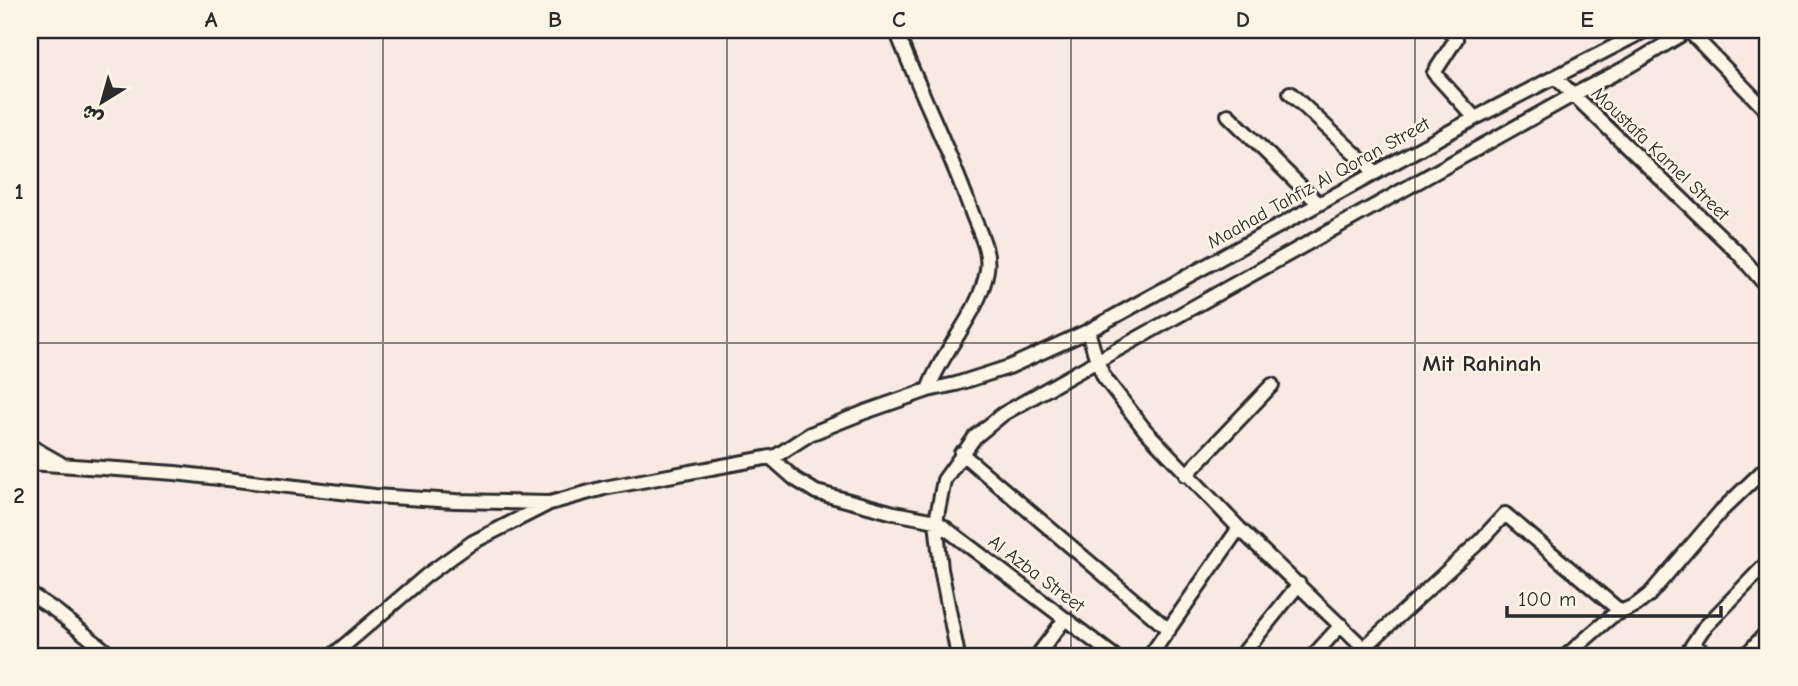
<svg xmlns="http://www.w3.org/2000/svg" width="1798" height="686" viewBox="0 0 1798 686" font-family="'Comic Neue','Playpen Sans Arabic',sans-serif">
	<style>
		.lines { fill: none; stroke-linecap: round; stroke-linejoin: round }
		.minor-casing { stroke: #2b2b2b; stroke-width: 18 }
		.minor { stroke: #fcf5e5; stroke-width: 12 }
		.grid { fill: none; stroke: #2b2b2b; stroke-width: 2; stroke-opacity: 0.55 }
		.labels { text-anchor: middle; stroke-width: 5; stroke-linejoin: round; paint-order: stroke }
		.street-label { font-size: 19px; fill: #2b2b2b; stroke: #fcf5e5 }
		.quarter-label { font-size: 23px; font-weight: bold; fill: #2b2b2b; stroke: #fcf5e5 }
		.neatline { fill: none; stroke: #2b2b2b; stroke-width: 2.5 }
		.grid-label { font-size: 23px; text-anchor: middle; font-weight: bold; fill: #2b2b2b }
	</style>
	<rect width="100%" height="100%" fill="#f8e9e2"/>
	<filter id="ink" filterUnits="userSpaceOnUse"><feTurbulence type="fractalNoise" baseFrequency=".0143" numOctaves="2"/><feDisplacementMap in="SourceGraphic" scale="14" xChannelSelector="R" yChannelSelector="G"/><feConvolveMatrix kernelMatrix="1 2 1 2 8 2 1 2 1" color-interpolation-filters="sRGB"/></filter>
	<g filter="url(#ink)">
		<g class="lines">
			<defs>
				<path id="minor" d="M896,30C920,92 950,151 972,213C979,232 990,250 987,270C980,314 943,348 928,390
					M1448,30L1456,39L1434,73L1475,118
					M1688,30L1768,112
					M1555,77L1739,254L1768,288
					M1290,93L1375,172
					M1228,115L1319,204
					M1088,331L1097,361L1104,377L1145,430L1239,528L1372,656
					M30,446L60,463
					M961,453L1169,630
					M770,457L795,479L816,492L894,513L936,521L1114,656
					M30,463L175,473L375,496L455,501L550,503L604,488L776,456L810,434L865,412L928,390L956,384L1009,367L1088,331L1475,118L1646,30
					M1186,475L1272,385
					M30,594L56,611L112,656
					M1693,645L1710,656
					M1365,647L1480,541L1505,514L1620,611
					M332,656L427,575L473,542L546,505
					M958,656L941,569L936,521L944,480L975,437L1003,414L1097,361L1573,95L1629,66L1689,30
					M1037,656L1065,619
					M1150,656L1239,528
					M1241,656L1299,584
					M1313,656L1341,625
					M1566,656L1612,616L1636,605L1649,595L1721,511L1768,466
					M1685,656L1703,629L1768,562
					M1745,656L1766,633
					M1765,656L1768,654"/>
			</defs>
			<!-- minor casing -->
			<use href="#minor" class="minor-casing"/>
			<!-- minor -->
			<use href="#minor" class="minor"/>
		</g>
	</g>
	<!-- grid -->
	<path class="grid" d="M383,30V656M727,30V656M1071,30V656M1415,30V656M30,343H1768"/>
	<g class="labels">
		<!-- street labels -->
		<g class="street-label">
			<text transform="translate(1661 153) rotate(44)" y="7">Moustafa Kamel Street</text>
			<text transform="translate(1318 182) rotate(-29)" y="7">Maahad Tahfiz Al Qoran Street</text>
			<text transform="translate(1037 573) rotate(37)" y="7">Al Azba Street</text>
		</g>
		<!-- quarter labels -->
		<g class="quarter-label">
			<text x="1482" y="371">Mit Rahinah</text>
		</g>
	</g>
	<!-- margin -->
	<rect width="1798" height="686" fill="none" stroke="#fcf5e5" stroke-width="77"/>
	<!-- north arrow -->
	<g transform="translate(102 102) rotate(217)" stroke="#fcf5e5" stroke-width="5" paint-order="stroke">
	<path d="M0-5L12 26L0 18L-12 26Z" fill="#2b2b2b"/>
	<text y="-10" font-size="19" font-weight="bold" text-anchor="middle" fill="#2b2b2b">ش</text>
	</g>
	<!-- scale -->
	<path d="M1507 606v10h214v-10" fill="none" stroke="#2b2b2b" stroke-width="3.5"/>
	<text x="1518" y="606" font-size="21" fill="#2b2b2b" stroke="#fcf5e5" stroke-width="5" paint-order="stroke">100 m</text>
	<rect x="38" y="38" width="1721" height="610" class="neatline"/>
	<g class="grid-label">
		<text x="211" y="27">A</text>
		<text x="555" y="27">B</text>
		<text x="899" y="27">C</text>
		<text x="1243" y="27">D</text>
		<text x="1587" y="27">E</text>
		<text x="19" y="199">1</text>
		<text x="19" y="503">2</text>
	</g>
</svg>
